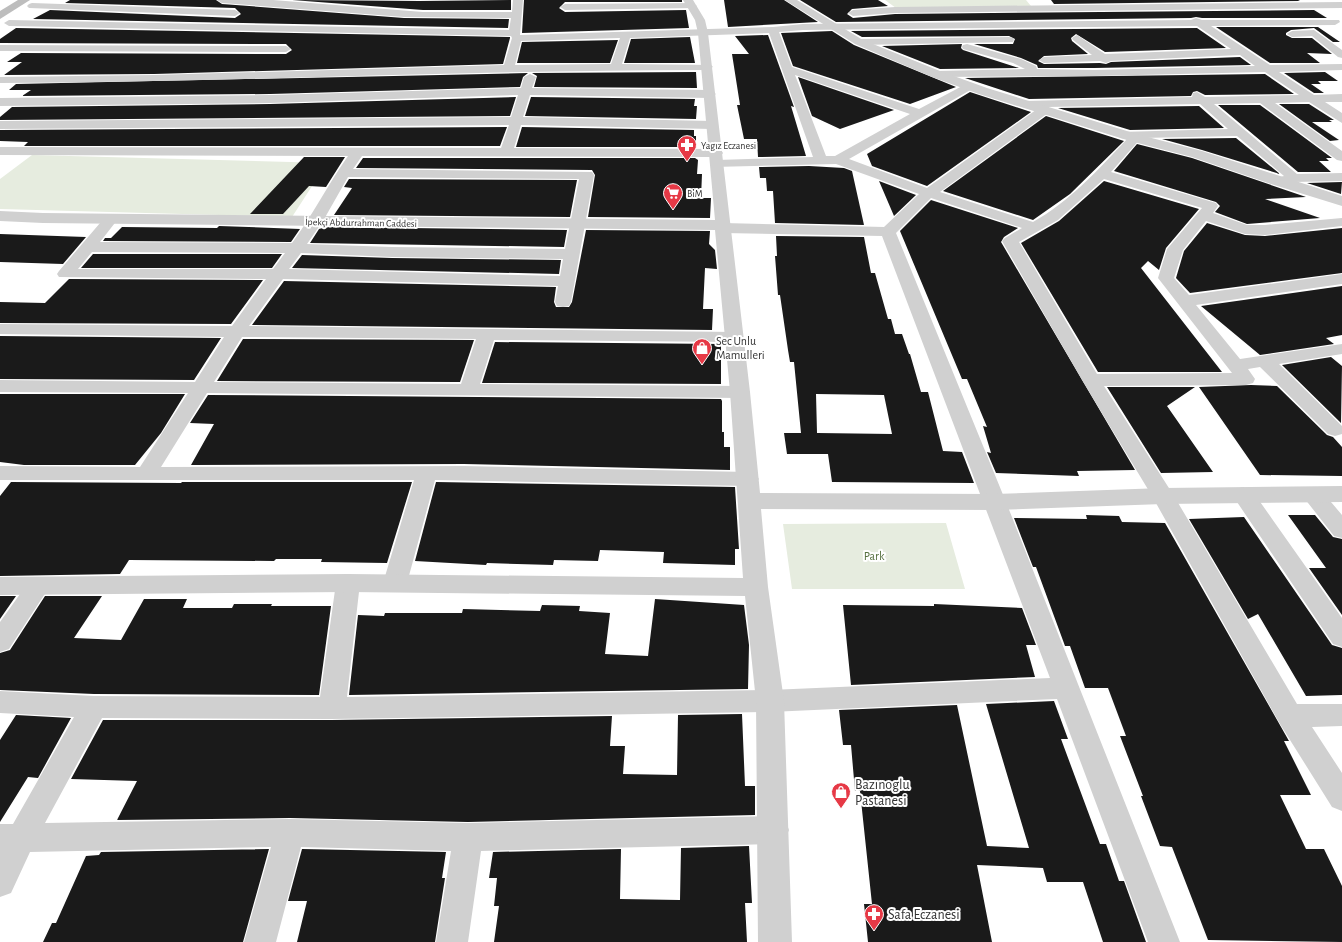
<svg xmlns="http://www.w3.org/2000/svg" width="1342" height="942" viewBox="0 0 1342 942" font-family="'Alegreya Sans',sans-serif">
	<style>
		.green { fill: #e6ecdf }
		.building { fill: #1a1a1a; fill-rule: evenodd }
		.lines { fill: none; stroke-linecap: round; stroke-linejoin: round }
		.minor { fill: #d0d0d0; fill-rule: evenodd }
		.tertiary { fill: #d0d0d0; fill-rule: evenodd }
		.secondary { fill: #bdbdbd; fill-rule: evenodd }
		.labels { text-anchor: middle; stroke-width: 4; stroke-linejoin: round; paint-order: stroke }
		.far-poi-label { font-size: 10px; fill: #333; stroke: #fff; text-anchor: start }
		.far-street-label { font-size: 10px; fill: #333; stroke: #fff }
		.poi-label { font-size: 12px; fill: #333; stroke: #fff; text-anchor: start }
		.park-label { font-size: 12px; fill: #56703f; stroke: #fff }
		.near-poi-label { font-size: 14px; fill: #333; stroke: #fff; text-anchor: start }
	</style>
	<rect width="100%" height="100%" fill="#fff"/>
	<!-- green -->
	<path class="green" d="M885,0H1026L1031,6L896,8Z
		M32,155L327,163L292,217L0,209V179Z
		M946,523L965,589H792L783,524Z"/>
	<!-- building -->
	<path class="building" d="M70,0H216L222,4L404,18L509,19L508,28L33,19L50,10L235,18L241,14L235,8L65,3Z
		M292,0L420,1L511,0V10H423Z
		M524,0H682V2H565L559,8L565,12L686,10L689,28L522,33Z
		M724,0H784L818,22L728,27Z
		M800,0H878L888,6L852,9L847,14L853,18L895,14L1314,10L1327,18H1202L1196,17L1191,18L836,22Z
		M1051,0H1298L1300,1L1054,4Z
		M1216,27H1318L1340,42H1333L1314,28L1291,30L1286,33V35L1292,38H1312L1332,54L1307,53L1320,63H1270Z
		M16,28L510,37V38L503,64L154,74L4,75L22,62H7L21,53L286,54L292,50L286,44L0,43V39Z
		M1197,28L1226,48L1105,52L1076,34L1071,38L1072,41L1088,54L1044,56L1038,61L1044,64L1100,63L1106,64L1111,62L1240,57L1251,65L1094,68H1038L1037,65L1021,58L974,44H1013L1015,39L1009,36L862,37L851,31Z
		M832,31L854,45L956,87L910,104L793,66L781,33Z
		M768,35L794,107L791,106L806,156L758,157L757,139H744L737,105H740L732,54H749L735,36Z
		M690,37L695,63H624L631,39Z
		M618,40L610,63H517L522,42Z
		M962,44L961,48L963,50L1019,68L940,69L882,46Z
		M696,72L697,88L534,87L537,76L532,73Z
		M1325,72L1338,81H1318L1321,84H1311L1324,93H1314L1284,73Z
		M528,73L523,77L520,87L270,94L22,96L31,90H9L16,84Z
		M1265,74L1294,94L1205,95L1197,91L1193,92L1191,96L1029,99L965,78Z
		M798,77L894,110L840,129L812,116Z
		M970,92L1031,112L927,186L872,166L867,154Z
		M516,97L510,116L0,120V117L12,107L270,104Z
		M531,97L695,99L694,106H697L696,119L525,116Z
		M1279,104H1309L1334,120H1329L1332,122H1312L1339,140L1330,141Z
		M1218,105H1260L1332,158H1326L1329,161H1319L1331,172H1298Z
		M1199,106L1224,128L1130,130L1058,108Z
		M1046,116L1124,141L1070,194L1033,220L943,191Z
		M507,127L500,146H24L28,142L0,141V130Z
		M522,127L694,130V136H696V147H516Z
		M1236,138L1280,174L1202,150L1162,139Z
		M1137,144L1192,158L1306,197L1265,199L1320,218L1247,224L1215,212L1220,206L1216,202L1114,171Z
		M304,157H345L326,187L309,186L283,214H250Z
		M363,158H695L698,160L697,174H702L701,198H711L710,218L588,217L595,175L592,170L356,168Z
		M809,166L844,168L852,171L864,225L775,223L773,191H767L766,178H760L759,167Z
		M349,179L577,180L570,217L334,215L352,188L344,187Z
		M879,181L916,195L894,216Z
		M1104,181L1199,209L1166,248L1159,270L1148,261L1141,268L1222,372H1098L1021,243L1059,221Z
		M1342,182L1341,194L1307,183Z
		M931,200L1018,228L1004,237L1001,242L1135,470L1077,471L1079,476L996,473L987,452L991,453L983,426L987,427L967,379H962L900,231Z
		M1207,223L1245,235L1265,236L1342,228V273L1190,293L1176,278L1184,251Z
		M219,226L300,229L291,242L103,241L105,238H111L122,227L217,228Z
		M326,227L567,230L564,247L310,243L319,229Z
		M586,230L710,231L709,244L715,250L717,269L705,268L703,309H713L712,330L252,325L284,281L556,287L554,302L556,307H569L572,302Z
		M0,234L86,237L63,264L0,262Z
		M776,236L864,237L871,273H875L888,319H891L895,334H902L909,354H910L921,392H928L943,451L962,452L974,483L832,482L828,454H787L784,433H801L794,362H790L788,350L780,295H778L775,256H777ZM816,394L884,395L892,434L817,433Z
		M93,254H282L272,268H81Z
		M302,255L392,258L561,260L559,274L292,268Z
		M69,279L263,280L231,324L0,323V302L45,303Z
		M1342,286V335L1326,338L1334,344L1260,355L1201,306Z
		M0,336L221,338L194,380L0,379Z
		M243,339L474,340L460,382L217,381Z
		M495,342L721,344V384L482,383Z
		M1331,357L1342,366L1341,423L1282,365Z
		M1251,385L1277,386L1327,435L1333,437L1342,447V476L1260,475L1199,387Z
		M1107,387H1195L1167,406L1213,472L1161,473Z
		M0,394H185L161,433L135,465H24L0,462Z
		M208,395L721,399L722,401V432H724V447H730V470L464,464L191,465L214,424L190,423Z
		M11,482L181,483L182,482H412L387,563L321,562L322,559H276L274,561L129,560L120,574L0,576V496Z
		M436,482L735,487L739,549H735V565L663,563L664,552L600,550L598,561L554,560L553,565L487,563L486,565L415,561Z
		M1086,515L1119,516L1122,522L1165,523L1289,741H1284L1311,795H1280L1306,849H1324L1342,886V942L1208,940L1172,847L1160,846L1141,796H1143L1120,736H1126L1108,688H1085L1070,646H1065L1036,567H1033L1014,518L1087,519Z
		M1288,515H1315L1333,537L1342,539V615L1309,568H1326Z
		M1244,517L1332,645L1342,648V695L1306,696L1258,614L1248,619L1189,519Z
		M0,596H16L0,619Z
		M45,596H102L74,638L121,640L144,599H187L183,608H232L234,604H272L271,606H331L319,695L94,694L0,690V653L10,650Z
		M655,599L744,605L749,645L748,689L349,695L358,615L384,616L385,613H462L463,609L540,611L542,605L580,606L579,611L610,613L605,654L648,656Z
		M934,604L1022,608L1036,645H1026L1035,677L851,685L843,605L934,606Z
		M1054,701L1068,739H1061L1100,844H1106L1119,881H1124L1146,942H1103L1083,882H1047L1043,868L977,865L992,942H868L864,904H872L860,791H855L851,745H843L839,710L957,705L987,846L1029,848L986,704Z
		M742,714L745,786H755V815L468,822L290,818L117,820L137,781L71,779L103,720H332L612,716L610,746H625L623,774L677,775L678,715Z
		M16,715L71,718L38,778L28,777L0,822V740Z
		M749,846L752,903H745L747,942H494L499,906H494L497,878H489L493,852L621,849L620,899L680,900L681,848Z
		M269,849L243,942H43L52,923H56L86,856L99,855L101,852Z
		M302,849L446,852L442,878H445L435,942H297L307,901H288Z"/>
	<g class="lines">
		<!-- minor -->
		<path class="minor" d="M217,0H273L423,12H512L513,0H523L520,35L773,27L803,24L1191,20L1196,18L1202,20H1339L1340,22L1335,25L1211,26L1270,65L1342,64V70L1279,72L1314,95L1342,94V102H1325L1342,113V123L1309,102L1275,103L1342,151V161L1337,160L1260,103L1214,104L1297,174L1342,173V181L1294,182L1281,185L1276,184L1274,181L1276,178L1284,176L1237,136L1141,138L1111,172L1216,203L1218,206L1213,213L1247,225H1265L1342,218V226L1265,235L1245,234L1206,221L1183,250L1174,278L1189,295L1342,274V284L1196,305L1240,359L1342,344V354L1279,364L1342,426V434L1335,436L1328,434L1260,367L1248,369L1255,379L1253,383L1246,385L1104,386L1174,496L1297,704H1342V726L1312,727L1342,773V811L1332,807L1280,724L1152,496L1082,380L1002,241L1005,238L1022,228L931,198L896,233L1006,502L1180,942H1148L1057,699L770,712L332,719L102,718L45,823L290,819L468,823L774,816L785,820L789,830L785,840L774,844L481,851L468,942H436L451,851L301,847L276,942H244L271,847L30,852L11,893L0,897V824H13L74,717L0,713V691L94,696L320,697L336,583L340,577L348,574L356,577L360,583L347,697L770,690L1050,678L882,236L723,233L718,231L715,228L718,225L723,223L884,227L919,194L836,164L712,167L710,164L712,161L717,160L813,157L769,33L630,38L622,64L711,65L713,67L707,70C471,70 236,82 0,83V77L154,75L504,65L512,38L511,36L9,26L4,23L9,20L509,30L511,18L404,17L222,3ZM1197,26L1231,49L1105,54L1077,35L1072,38L1073,40L1092,55L1044,57L1039,60L1044,63L1100,61L1106,63L1111,61L1240,55L1255,66L1094,70L1037,69L1036,66L1021,59L967,44L963,45L962,47L963,49L1013,63L1025,69L936,71L930,74L936,77L1094,76L1265,72L1299,95L1205,97L1197,92L1193,93L1192,97L1025,101L1023,104L1025,107H1040L927,188L849,159L974,88L976,86L974,84H966L919,109L792,67L779,32L803,30ZM620,38L611,64L515,65L521,41ZM795,75L910,114L835,156H826ZM1200,104L1228,129L1120,132L1119,135L1120,138L1127,139C1099,169 1069,202 1033,222L940,192L1048,113L1050,110L1048,107ZM1104,179L1202,208L1167,249L1158,278L1232,373L1097,374L1019,242L1058,220Z
			M1342,2V8L895,13L853,16L848,13L853,10L895,7Z
			M32,3L235,10L240,13L235,16L29,8L27,6L29,4Z
			M692,3L697,6L695,8L565,10L560,7L565,4Z
			M1314,30L1342,50V58L1338,57L1312,36L1292,37L1287,34L1292,31Z
			M1009,37L1013,38L1014,40L1013,42L859,45L854,42L859,39Z
			M0,45L286,46L291,49L286,52L0,51Z
			M530,74L536,77L532,88L710,90L716,94L710,98L530,95L523,117L712,121L718,125L712,129L521,125L514,148L716,149L721,150L723,153L721,156L716,157L362,156L353,169L592,172L594,175L571,302L569,306L563,307L557,306L555,302L558,286L283,279L249,326L734,332L740,333L743,337L740,341L734,342L494,340L480,384L740,386L747,388L750,392L747,396L740,398L207,393L161,467L464,466L748,472L755,474L759,479L755,484L748,486L435,480L407,583L403,589L395,592L387,589L383,583L414,480H0V466L140,467L188,393L0,392V380L195,382L224,337L0,334V324L232,326L266,279L59,277L57,274L59,271L106,216H116L118,219L100,242L292,243C313,215 328,184 348,156L0,155V147L501,148L509,125L0,129V121L511,117L518,95L270,103L0,106V98L270,95L521,88L524,77ZM348,177L579,179L565,249L392,247L307,244L323,221ZM92,252L285,253L273,269H78ZM301,253L392,257L563,259L560,276L289,269ZM242,337L476,339L461,384L214,382Z
			M1243,487L1251,489L1342,618V647L1333,644L1235,499L1232,494L1235,489Z
			M1312,487L1320,489L1342,515V538L1334,536L1301,494L1304,489Z
			M38,577L46,580L50,586L9,649L0,652V622L30,580Z"/>
		<!-- tertiary -->
		<path class="tertiary" d="M683,0H693L705,20L708,33L750,392L760,493L995,494L1163,488L1342,486V502L1163,504L995,510L761,509L768,587L784,701L792,942H758L756,701L745,596L348,592L0,595V577L348,574L743,578L730,392L715,230L43,223L0,221V211L43,213L715,220L698,33L695,20Z
			M785,0H797L863,40L940,71L987,88L1140,135L1202,151L1342,196V206L1271,184L1192,157L1130,141L979,94L932,77L855,44Z"/>
		<!-- secondary -->
		<path class="secondary" d="M18,0H30L0,19V11Z"/>
	</g>
	<!-- icons -->
	<defs>
		<symbol id="pharmacy-pin" viewBox="-11 -11 22 30"><path d="M0 17L-7.5 6A9.5 9.5 0 1 1 7.5 6Z" fill="#e63946" stroke="#fff"/><path d="M-2-6h4v4h4v4h-4v4h-4v-4h-4v-4h4Z" fill="#fff"/></symbol>
		<symbol id="supermarket-pin" viewBox="-11 -11 22 30"><path d="M0 17L-7.5 6A9.5 9.5 0 1 1 7.5 6Z" fill="#e63946" stroke="#fff"/><path d="M-6-5.5h2.5l.6 2H6L4.5 2H-2.5L-4.4-4H-6ZM-1.5 3.2a1.3 1.3 0 1 0 .1 0ZM3 3.2a1.3 1.3 0 1 0 .1 0Z" fill="#fff"/></symbol>
		<symbol id="shop-pin" viewBox="-11 -11 22 30"><path d="M0 17L-7.5 6A9.5 9.5 0 1 1 7.5 6Z" fill="#e63946" stroke="#fff"/><path d="M-5-2.5h2.3a2.7 3.5 0 0 1 5.4 0H5L5.5 6h-11ZM-1.5-2.5h3a1.5 2.3 0 0 0-3 0Z" fill="#fff"/></symbol>
	</defs>
	<g fill-rule="evenodd">
		<use href="#pharmacy-pin" x="676" y="134" width="22" height="30"/>
		<use href="#supermarket-pin" x="662" y="182" width="22" height="30"/>
		<use href="#shop-pin" x="691" y="337" width="22" height="30"/>
		<use href="#shop-pin" x="830" y="781" width="22" height="30"/>
		<use href="#pharmacy-pin" x="863" y="903" width="22" height="30"/>
	</g>
	<g class="labels">
		<!-- far-poi labels -->
		<g class="far-poi-label">
			<text x="701" y="149">Yagız Eczanesi</text>
			<text x="687" y="197">BiM</text>
		</g>
		<!-- far-street labels -->
		<g class="far-street-label">
			<text transform="translate(361 222) rotate(1)" y="4">İpekçi Abdurrahman Caddesi</text>
		</g>
		<!-- poi labels -->
		<g class="poi-label">
			<text x="716" y="345">Sec Unlu<tspan x="716" dy="14">Mamulleri</tspan></text>
		</g>
		<!-- park labels -->
		<g class="park-label">
			<text x="874" y="560">Park</text>
		</g>
		<!-- near-poi labels -->
		<g class="near-poi-label">
			<text x="855" y="789">Bazınoglu<tspan x="855" dy="16">Pastanesi</tspan></text>
			<text x="888" y="919">Safa Eczanesi</text>
		</g>
	</g>
</svg>
